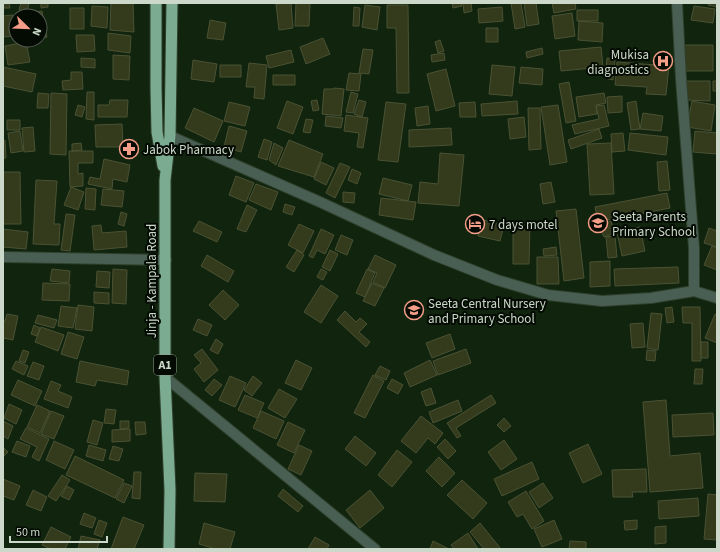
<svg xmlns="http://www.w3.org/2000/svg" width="720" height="552" viewBox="0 0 720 552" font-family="'Source Sans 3',sans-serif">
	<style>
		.building { fill: #343a1c; stroke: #4b5234 }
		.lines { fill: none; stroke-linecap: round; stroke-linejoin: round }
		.minor-casing { stroke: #2f412c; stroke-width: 12 }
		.trunk-casing { stroke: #2f412c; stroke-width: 13 }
		.minor { stroke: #4a5f53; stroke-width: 10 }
		.trunk { stroke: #7bac92; stroke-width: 11 }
		.labels { text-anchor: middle; stroke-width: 4; stroke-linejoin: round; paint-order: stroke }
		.shield { fill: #040b03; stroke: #909b8e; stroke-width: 1 }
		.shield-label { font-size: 12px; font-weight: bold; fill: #ccd9ca }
		.poi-label { font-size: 13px; fill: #ccd9ca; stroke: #040b03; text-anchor: start }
		.street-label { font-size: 13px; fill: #ccd9ca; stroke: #040b03 }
	</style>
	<rect width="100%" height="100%" fill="#11240e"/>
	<!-- building -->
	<path class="building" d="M3,3H9L10,8H3Z
		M21,3H29L27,12L19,10Z
		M41,3H48V7L41,8Z
		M111,3H133L134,32L110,30Z
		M291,3L293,28L279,30L276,4Z
		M296,3H310L309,26H295Z
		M452,3H461L462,6L453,8Z
		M463,3H471L472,11L464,13Z
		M511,3H521L525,27L515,29Z
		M524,3H536L539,24L527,26Z
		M552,3H575L576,9L554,13Z
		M709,3H717V7L708,5Z
		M365,5L380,7L377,30L362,27Z
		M387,5H408L409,93H397L396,28H387Z
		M92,6L108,7L107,28L91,26Z
		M694,6L715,9L713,23L691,20Z
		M354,7L360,8L359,26H353Z
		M502,7L503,21L479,23L478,9Z
		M70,8H84V29H70Z
		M577,10H598V21H577Z
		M42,11L47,37L40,39V16H20Z
		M572,13L575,36L555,39L552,16Z
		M13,15L14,36L3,37V16Z
		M210,20L226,23L223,40L207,38Z
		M579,21L603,23L602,42L578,40Z
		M486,28H498V42H486Z
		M108,33L131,36L130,53L108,50Z
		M76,35H94L95,51L77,52Z
		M323,38L330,54L306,64L300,47Z
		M440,40L444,51L438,53L435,42Z
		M26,42L30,62L8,65L5,46Z
		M682,45H713V71H682Z
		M601,47L603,67L561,71L559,51Z
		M542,48L543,54L527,58L526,52Z
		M363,49L373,50L369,74L359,73Z
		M291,50L294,62L269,68L266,56Z
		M444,53L445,60L432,62L431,55Z
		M113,55L130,56L129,80L113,79Z
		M81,58L95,59V68L81,67Z
		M607,58L615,59L613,80L605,78Z
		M193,60L217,64L214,82L191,79Z
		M617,62L669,66L666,95L646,94L647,87L615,85Z
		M249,63L267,65L264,99L254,98L255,87H246Z
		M220,65H241V77H220Z
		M492,65L515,67L512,96L489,94Z
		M3,67L36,74L32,92L3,86Z
		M521,67L543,69L542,85L519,83Z
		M446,69L455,106L436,111L427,74Z
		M71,72H82L83,89L63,90L62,81L71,80Z
		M349,73L361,74L359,91L346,90Z
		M273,75H295V85H273Z
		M686,81H710V101L686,100Z
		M713,81H717V91H713Z
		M569,82L576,121L566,123L559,84Z
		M334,88L344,89L341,116L322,114L324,89H333Z
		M87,92H94V120L86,119Z
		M351,92L358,94L353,113L346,112Z
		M38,93L49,94L48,108H37Z
		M51,93L67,94L66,155L50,154Z
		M604,93L606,103L596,105L597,114L579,117L576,97Z
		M622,96V112L608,113L607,97Z
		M110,100H128L127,117H98V105H109Z
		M317,100L319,110L313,111L311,101Z
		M359,100L366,102L362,117L354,114Z
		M287,101L303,107L293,134L277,128Z
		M517,101L518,114L482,116L481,104Z
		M636,101L640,129L631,130L627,103Z
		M692,101L715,105L711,131L687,127Z
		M229,102L250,107L245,126L224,121Z
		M386,102L406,104L398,162L378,160Z
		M475,102L476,117H460L459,103Z
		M78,105L85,107L82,117L75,115Z
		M558,105L567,162L550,165L541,107Z
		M604,105L609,126L575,134L572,125L599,119L596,106Z
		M428,106L430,124L417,126L415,108Z
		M194,108L223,121L214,142L185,128Z
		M528,108H540L541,149L529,150Z
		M643,113L663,116L661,131L640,129Z
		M346,115L368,118L363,148L357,147L359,133L344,131Z
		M326,116L343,118L341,128L325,126Z
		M524,117L526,137L510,139L508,119Z
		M306,119L313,120L310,133L303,132Z
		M7,120H20V130H7Z
		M122,124L123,147H96L95,125Z
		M229,126L247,131L241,152L224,147Z
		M33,127L35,151L24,152L22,128Z
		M451,128L452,145L409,147V130Z
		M599,129L602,138L571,149L568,140Z
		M20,131L23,151L11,153L8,133Z
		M695,131L717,133V154L693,152Z
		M623,133L625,151L612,152L611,134Z
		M630,133L668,137L666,155L628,150Z
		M264,139L272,142L267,160L258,157Z
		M5,140L6,158H3V141Z
		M289,140L323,154L314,177L278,166Z
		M81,143L82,150L72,151V144Z
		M274,143L283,148L276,165L269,160Z
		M611,143L614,194L590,195L587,144Z
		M69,151H93V163H78V174L83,173V186L70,187Z
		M440,153L464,155L459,206L418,203L420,182L438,184Z
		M104,159L130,165L127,182L113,179L112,189L88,184L90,177L100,179Z
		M667,161L670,190L659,191L657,162Z
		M321,162L334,168L326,185L314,179Z
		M340,163L350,167L335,198L326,193Z
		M352,169L361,173L357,184L348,180Z
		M3,172H20L21,224H3Z
		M236,176L254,183L246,202L229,195Z
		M383,178L412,185L408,201L379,194Z
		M36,180L57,181L54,224H60L59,245L33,244Z
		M551,182L555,202L543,204L540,184Z
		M256,184L278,192L271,210L249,200Z
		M71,187L84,192L78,210L64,205Z
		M86,188L96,189L95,210L85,209Z
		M103,189L124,191L122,207L101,205Z
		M343,192L355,193L354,203L343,202Z
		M667,193L670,208L598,222L595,207Z
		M381,198L416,202L413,220L379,215Z
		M285,204L295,207L292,215L283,212Z
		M247,205L257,210L246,232L237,229Z
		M576,209L584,278L564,281L556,211Z
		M121,212L127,214L124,226L118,224Z
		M66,214L75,215L70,251L61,250Z
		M483,220L504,225L500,241L478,236Z
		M199,221L222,232L217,242L193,231Z
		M611,221L615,233L604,237L599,226Z
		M513,222H530L529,264H513Z
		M299,224L314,231L303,253L288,245Z
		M101,225L102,233L126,231L127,247L94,250L92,226Z
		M640,227L645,251L622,256L617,232Z
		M709,228L717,231V247L704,243Z
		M3,229L28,232L26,249L3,247Z
		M321,229L334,235L325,254L317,250L313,258L309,256Z
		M341,235L353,240L347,255L335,250Z
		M615,236L617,257L608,258L606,237Z
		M712,246L717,248V270L704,265Z
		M556,247L557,255L544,256L543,249Z
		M297,250L304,255L294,272L286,267Z
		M330,250L338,254L330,271L322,267Z
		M207,255L234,271L228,282L201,266Z
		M375,255L396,265L385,288L373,282L377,273L368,269Z
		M537,257H558L559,284H537Z
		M610,261V286L590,287V262Z
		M678,267L679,283L615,286L614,269Z
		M52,269L70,271L69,283L50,281Z
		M113,269L127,270L126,304L112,303Z
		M321,269L327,272L323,280L317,277Z
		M367,269L375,273L365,297L356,293Z
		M97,271L110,272L109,288L96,287Z
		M43,283L70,284L69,301L42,300Z
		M372,283L384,288L375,306L363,301Z
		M321,285L338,296L321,323L304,312Z
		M223,290L239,305L225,320L209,305Z
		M94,292L109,293V304L94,303Z
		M78,305L94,307L92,331L75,329Z
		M61,306L77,308L73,328L58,326Z
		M672,307L674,322L667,323L665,308Z
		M682,307H700L701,361H692V323H683Z
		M345,311L356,322L360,318L367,324L359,332L370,342L366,347L337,320Z
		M651,313L662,314L658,350L647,348Z
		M7,314L18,316L13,340L3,338V321H5Z
		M715,314L717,315V343L705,338Z
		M38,315L57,320L54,328L35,323Z
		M198,319L212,325L207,336L193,330Z
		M643,323L645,347L632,348L630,324Z
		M34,325L40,328L37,336L31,334Z
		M41,327L64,335L58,351L35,342Z
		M68,332L84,337L77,359L61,354Z
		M450,334L455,349L432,358L426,343Z
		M216,339L223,344L218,354L210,350Z
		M701,342H708V358H701Z
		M202,349L218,370L204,382L194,369L201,363L194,355Z
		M466,349L471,363L438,375L433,361Z
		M23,350L29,352L25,363L19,361Z
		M647,350L656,351L655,361L646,360Z
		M296,360L312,368L301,390L285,383Z
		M430,360L437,375L410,387L404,373Z
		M16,361L28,366L24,375L12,369Z
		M80,361L129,371L127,385L97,380L95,386L76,382Z
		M33,362L44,366L39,380L27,376Z
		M380,366L390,371L386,380L375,375Z
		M695,369H703L702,384H694Z
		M373,375L384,381L365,418L354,413Z
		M230,376L246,383L235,407L219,400Z
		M253,376L262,383L252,396L244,390Z
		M214,379L222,385L212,396L205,390Z
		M392,379L403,385L398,394L387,388Z
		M18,380L42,391L35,406L11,395Z
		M51,381L61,385L58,391L72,397L68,408L44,399Z
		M431,388L436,403L426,406L421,392Z
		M279,389L297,399L285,418L268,408Z
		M245,395L264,403L257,418L238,410Z
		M491,395L496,403L456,428L461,436L457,438L447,423Z
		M458,400L462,411L433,423L429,412Z
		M666,400L670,456L700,453L703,488L650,492L643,402Z
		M9,404L22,410L16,424L4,418Z
		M37,405L50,411L40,433L27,427Z
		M106,409L116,410L114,424L104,423Z
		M51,411L64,416L54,439L41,434Z
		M261,411L284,421L276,439L253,428Z
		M713,413L714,435L673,437L672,415Z
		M421,416L443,433L435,444L428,438L416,453L401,441Z
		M504,418L511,426L504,432L497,425Z
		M93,420L103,423L97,445L87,442Z
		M3,421L13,426L8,439L3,436Z
		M120,421H129V428L120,429Z
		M135,422H145L146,434L136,435Z
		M288,422L305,430L294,453L277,445Z
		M26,428L49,439L39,461L32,457L37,447L20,439Z
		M130,429V441L112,442V430Z
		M355,436L376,453L366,466L345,449Z
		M445,439L456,451L448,459L437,447Z
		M504,440L517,459L501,470L488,452Z
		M17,441L30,446L26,457L12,452Z
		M54,441L74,450L65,469L46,460Z
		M588,444L602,474L583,483L569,453Z
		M89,445L106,450L103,461L86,456Z
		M299,445L312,451L301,475L288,469Z
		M113,446L123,449L119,461L109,459Z
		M3,447L8,452L3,457Z
		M397,450L412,462L392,487L378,475Z
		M75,456L124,480L115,498L66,475Z
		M439,457L455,473L442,487L426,471Z
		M532,462L539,479L502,496L494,479Z
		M646,469L647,492H632L633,497H613L612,470Z
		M134,472H141L140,499L132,498Z
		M195,473L227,474L225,502L194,501Z
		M62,475L70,480L56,501L48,496Z
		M3,479L20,486L14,500L3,496Z
		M462,480L487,503L473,519L447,495Z
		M124,483L132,486L124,503L116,499Z
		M543,483L553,498L539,508L529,492Z
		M67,486L74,490L69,500L61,496Z
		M283,489L303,506L298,512L278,496Z
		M33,490L47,497L41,511L26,505Z
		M370,490L384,508L360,528L346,510Z
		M526,491L544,521L532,529L523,514L517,517L508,502Z
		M708,494L717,495V540L704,539Z
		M698,498L699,516L659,519L658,501Z
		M84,513L96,518L92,528L80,524Z
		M123,517L144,525L134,549H111Z
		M99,520L107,523L102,537L94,534Z
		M554,520L562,539L542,547L534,529Z
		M637,520V529L625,530L624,521Z
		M204,523L235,532L230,549H216L199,544Z
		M480,523L501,549H484L470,532Z
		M666,526V543L655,544V527Z
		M51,527L71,537L65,549H51L42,545Z
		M468,533L478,549H454L451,545Z
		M81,536L100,540L97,549H78Z
		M315,537L329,545L327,549H308Z
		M433,541L449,549H430Z
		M570,541L586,542V549H569Z"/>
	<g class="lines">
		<defs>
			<path id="minor" d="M677,3L681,79L694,248V291L717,298
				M170,136L320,202L434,255L497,280L548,295L602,301L651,298L694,291
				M3,257L166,260
				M165,377L375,549"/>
			<path id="trunk" d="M156,3V88L157,132L163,166
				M169,549L170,490L165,377V180L170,136L172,3"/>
		</defs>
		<!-- minor casing -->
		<use href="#minor" class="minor-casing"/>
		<!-- trunk casing -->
		<use href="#trunk" class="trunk-casing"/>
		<!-- minor -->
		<use href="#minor" class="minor"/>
		<!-- trunk -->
		<use href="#trunk" class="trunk"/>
	</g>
	<!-- icons -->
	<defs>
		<symbol id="hospital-ring" viewBox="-11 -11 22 22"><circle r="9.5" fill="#040b03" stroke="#f49e89" stroke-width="1.5"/><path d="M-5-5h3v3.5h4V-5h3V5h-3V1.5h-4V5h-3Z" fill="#f49e89"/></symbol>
		<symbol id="pharmacy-ring" viewBox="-11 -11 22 22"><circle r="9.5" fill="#040b03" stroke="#f49e89" stroke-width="1.5"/><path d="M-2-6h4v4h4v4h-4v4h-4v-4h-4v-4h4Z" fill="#f49e89"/></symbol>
		<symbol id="school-ring" viewBox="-11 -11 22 22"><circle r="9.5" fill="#040b03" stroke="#f49e89" stroke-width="1.5"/><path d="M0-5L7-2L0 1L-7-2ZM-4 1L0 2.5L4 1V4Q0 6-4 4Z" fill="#f49e89"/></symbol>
		<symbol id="hotel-ring" viewBox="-11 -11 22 22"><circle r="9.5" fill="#040b03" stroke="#f49e89" stroke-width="1.5"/><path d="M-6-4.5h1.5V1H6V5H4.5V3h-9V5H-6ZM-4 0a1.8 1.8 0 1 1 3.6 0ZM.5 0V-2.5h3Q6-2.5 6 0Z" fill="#f49e89"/></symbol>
	</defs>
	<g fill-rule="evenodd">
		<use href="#hospital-ring" x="652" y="50" width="22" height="22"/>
		<use href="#pharmacy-ring" x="118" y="138" width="22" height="22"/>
		<use href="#school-ring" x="587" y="212" width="22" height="22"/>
		<use href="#hotel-ring" x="464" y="213" width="22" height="22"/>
		<use href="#school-ring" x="403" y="299" width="22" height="22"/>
	</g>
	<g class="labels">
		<!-- shield labels -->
		<rect class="shield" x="154" y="355" width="22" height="20" rx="3"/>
		<g class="shield-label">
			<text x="165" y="369">A1</text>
		</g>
		<!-- poi labels -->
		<g class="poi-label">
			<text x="649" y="59" text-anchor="end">Mukisa<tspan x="649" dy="15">diagnostics</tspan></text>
			<text x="143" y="154">Jabok Pharmacy</text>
			<text x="612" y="221">Seeta Parents<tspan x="612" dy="15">Primary School</tspan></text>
			<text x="489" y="229">7 days motel</text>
			<text x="428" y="308">Seeta Central Nursery<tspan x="428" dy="15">and Primary School</tspan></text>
		</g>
		<!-- street labels -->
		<g class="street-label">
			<text transform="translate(151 281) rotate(-90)" y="5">Jinja - Kampala Road</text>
		</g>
	</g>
	<!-- border -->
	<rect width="720" height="552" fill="none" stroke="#ccd9ca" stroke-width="8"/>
	<!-- north arrow -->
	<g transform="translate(28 28) rotate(113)"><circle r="19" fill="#040b03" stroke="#545d53"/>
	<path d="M0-3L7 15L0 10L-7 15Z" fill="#f49e89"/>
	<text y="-6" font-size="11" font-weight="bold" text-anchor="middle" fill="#ccd9ca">N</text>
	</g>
	<!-- scale -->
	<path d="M10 536v6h97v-6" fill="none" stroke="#ccd9ca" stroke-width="2"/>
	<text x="16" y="536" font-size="12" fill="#ccd9ca" stroke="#040b03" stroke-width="3" paint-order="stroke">50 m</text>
</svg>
